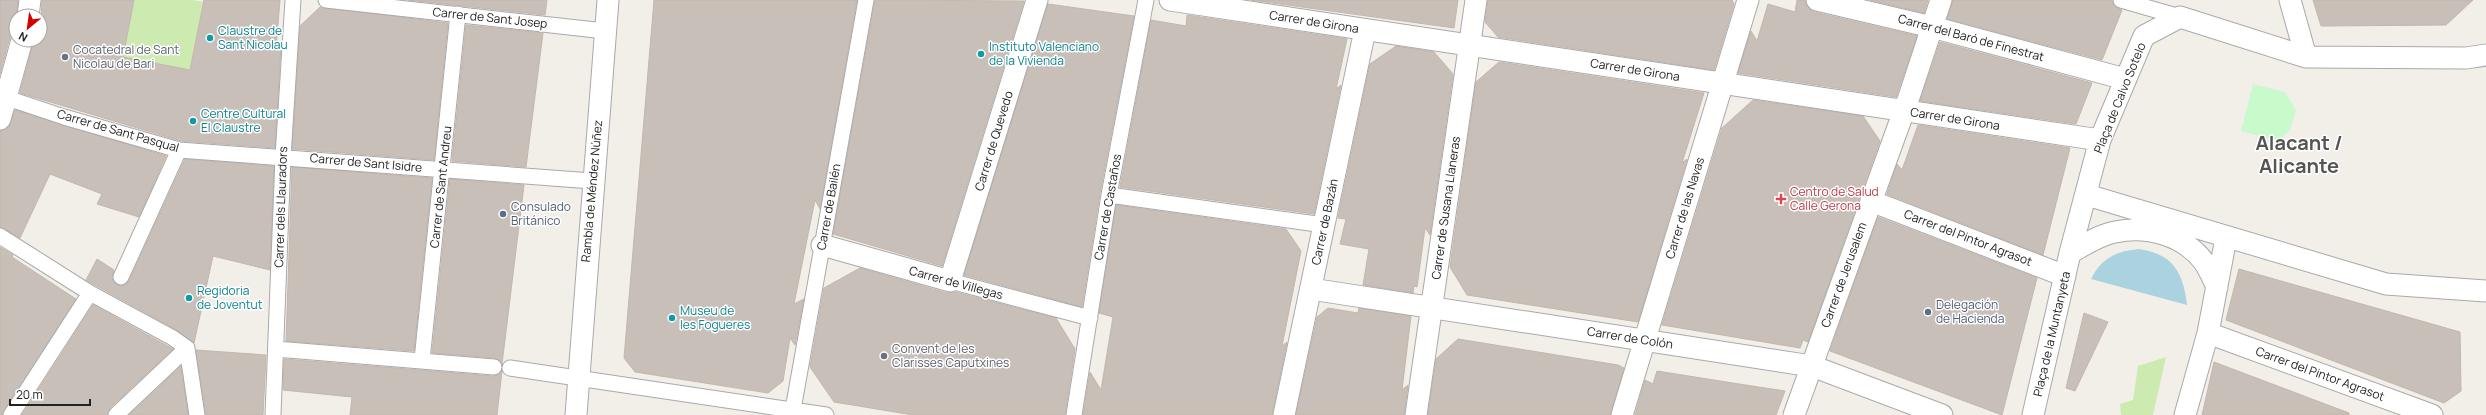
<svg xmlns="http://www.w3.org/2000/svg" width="2486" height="415" viewBox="0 0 2486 415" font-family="Manrope,sans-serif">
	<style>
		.grass { fill: #cdebb0 }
		.park { fill: #c8facc }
		.water { fill: #aad3df }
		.building { fill: #c7bfb8; stroke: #c4b6ab }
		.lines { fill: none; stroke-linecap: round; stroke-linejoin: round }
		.pedestrian-casing { stroke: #a9a9a9; stroke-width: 17 }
		.minor-casing { stroke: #a9a9a9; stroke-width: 23 }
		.pedestrian { stroke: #fff; stroke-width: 15 }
		.minor { stroke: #fff; stroke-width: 21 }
		.culture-dot { fill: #0f9aa8; stroke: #fff; stroke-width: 1.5 }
		.worship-dot { fill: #6b7280; stroke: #fff; stroke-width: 1.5 }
		.health-dot { fill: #e0444e; stroke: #fff; stroke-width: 1.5 }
		.service-dot { fill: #5c6f8a; stroke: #fff; stroke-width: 1.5 }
		.labels { text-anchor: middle; stroke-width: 3; stroke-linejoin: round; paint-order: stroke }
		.street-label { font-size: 12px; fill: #222; stroke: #fff }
		.culture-label { font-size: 12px; fill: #0d838f; stroke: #fff; text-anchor: start }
		.worship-label { font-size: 12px; fill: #5b616d; stroke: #fff; text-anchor: start }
		.health-label { font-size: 12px; fill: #be3a42; stroke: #fff; text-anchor: start }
		.service-label { font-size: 12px; fill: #4e5e75; stroke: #fff; text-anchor: start }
		.town-label { font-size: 20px; font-weight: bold; fill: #555; stroke: #fff }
	</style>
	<rect width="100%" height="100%" fill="#f2efe9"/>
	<!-- grass -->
	<path class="grass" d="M134,0H193L204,2L190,70L123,57Z
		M2166,357L2153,415H2121L2120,404L2133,400L2138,366Z"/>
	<!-- park -->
	<path class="park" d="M2253,84L2285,92L2296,110L2290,130L2278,141L2241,131Z"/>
	<!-- water -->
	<path class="water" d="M2139,249C2173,254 2183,272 2187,305L2091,279C2101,258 2117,251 2139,249Z"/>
	<!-- building -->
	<path class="building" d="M0,0H18L16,30L10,37L0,74Z
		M42,0H134L123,57L190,70L204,0H280L276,49L281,45L275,148L181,141L20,93L34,40H40Z
		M408,0H547L545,15Z
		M654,0H857L820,209L815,200L794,304L804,299L795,345L790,338L783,381L768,393L635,372L624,358Z
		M875,0L1024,1L942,266L833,234Z
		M1251,0H1458L1454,28Z
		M1488,0H1732L1734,4L1714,70L1498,37L1485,22Z
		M1797,0H1805L1809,8L1814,12L1917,36L1896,97L1738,73L1751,31L1757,41L1768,4L1795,12Z
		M1870,0H1928L1924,13Z
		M1953,0H2112L2115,6L2122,10L2102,60L1947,19Z
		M2313,0H2473L2446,25L2321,26Z
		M1048,4L1134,16L1100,193L1082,307L964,275Z
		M320,7L448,23L434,160L292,149L300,26Z
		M1187,15L1347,39L1336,89L1341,85L1314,214L1120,187L1151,20L1186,26Z
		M466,25L543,33L526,167L452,161Z
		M1940,42L2092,83L2076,124L1920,101Z
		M1396,46L1434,52L1453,74L1430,235L1425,228L1417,287L1414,286L1413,293L1363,285L1369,249L1340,244L1346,219L1338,218L1370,64Z
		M1499,62L1704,93L1682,163L1687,159L1638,322L1467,295L1450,267L1476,82Z
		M1753,100L1863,116L1880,141L1808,342L1803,340L1800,348L1662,325L1722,128Z
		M15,110L166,156L139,217L97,204L102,194L50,174L20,238L0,227V131L9,127Z
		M1918,125L2070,148L2043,255L1887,194L1897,164L1902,170Z
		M185,159L274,166L270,270L213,256L194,343L177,330L86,280L97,259L114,270L112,278L117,285L122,286L129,281Z
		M292,167L432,178L414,351L286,341Z
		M450,179L524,185L502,364L495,358L432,353Z
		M1116,205L1286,229L1301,251L1282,346L1287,342L1272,415H1083L1090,372L1101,390L1113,317L1099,313Z
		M1878,217L2037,278L2002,415L1830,351Z
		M0,247L13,255L12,257L76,299L2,415H0Z
		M860,268L947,293L955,292L1056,318L1075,349L1065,415H913L834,402L810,367L824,288Z
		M2239,269L2460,332L2461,391L2444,403L2226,320Z
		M93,305L173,349L110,408L107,415H22Z
		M1328,308L1358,313L1359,308L1411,316L1402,390L1408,385L1404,415H1296L1317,317Z
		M2084,313L2108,322L2075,391L2066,388Z
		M1458,339L1618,365L1624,368L1610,415H1428L1436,359Z
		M196,350L266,355L263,415H206Z
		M284,359L493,376L502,371L497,415H350L352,397L283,390Z
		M2214,362L2349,413V415H2202Z
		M181,366L188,415H129Z
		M1657,371L1739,384L1785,391L1776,415H1635L1645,380L1653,384Z"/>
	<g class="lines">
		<defs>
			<path id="pedestrian" d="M326,0L605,31
				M2121,0L2180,17
				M4,105L13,100L64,117L179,150L592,181
				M1109,195L1324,225
				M0,236L90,293L173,338L187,348
				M121,277L179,150
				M950,281L1090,318
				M187,348L197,415
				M276,349L494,367
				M422,360L458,14
				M510,368L826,415
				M11,415L90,293
				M116,415L187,348
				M273,415L283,157L293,0
				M792,415L866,0
				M1074,415L1109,195L1146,0"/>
			<path id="minor" d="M1170,0L2100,140
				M1817,0L1932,27L2125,79
				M2290,0L2306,57
				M28,16L30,0
				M0,119L22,40
				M2087,195L2386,284L2486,291
				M1871,201L2065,276
				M822,245L950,281L1037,0
				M2070,253C2084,245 2099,235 2115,232C2147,225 2184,235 2204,262C2209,269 2213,279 2217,287
				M1311,289L1812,366L1942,415
				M2208,333L2432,415
				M576,415L608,0
				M1284,415L1365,30
				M1416,415L1476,0
				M1622,415L1748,0
				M1794,415L1910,94L1941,0
				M2033,415L2070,253L2100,140L2144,36L2180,17L2306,57L2466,58L2486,55
				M2185,415L2208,333L2226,238"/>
		</defs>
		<!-- pedestrian casing -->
		<use href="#pedestrian" class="pedestrian-casing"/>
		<!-- minor casing -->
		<use href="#minor" class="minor-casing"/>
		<!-- pedestrian -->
		<use href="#pedestrian" class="pedestrian"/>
		<!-- minor -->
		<use href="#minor" class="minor"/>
	</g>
	<!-- markers -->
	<g class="culture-dot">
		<circle cx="210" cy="38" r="4"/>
		<circle cx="981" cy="54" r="4"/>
		<circle cx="193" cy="121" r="4"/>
		<circle cx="189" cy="298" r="4"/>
		<circle cx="672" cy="318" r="4"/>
	</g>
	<g class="worship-dot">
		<circle cx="65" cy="57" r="4"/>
		<circle cx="884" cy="356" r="4"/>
	</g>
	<path class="health-dot" d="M1779 193h4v4h4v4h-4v4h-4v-4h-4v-4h4z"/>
	<g class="service-dot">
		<circle cx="503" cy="214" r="4"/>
		<circle cx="1928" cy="312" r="4"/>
	</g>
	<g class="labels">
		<!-- street labels -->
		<g class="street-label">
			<text transform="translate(490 18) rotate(6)" y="4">Carrer de Sant Josep</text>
			<text transform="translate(1314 22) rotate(9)" y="4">Carrer de Girona</text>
			<text transform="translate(1971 38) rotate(15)" y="4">Carrer del Baró de Finestrat</text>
			<text transform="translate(1635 70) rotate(9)" y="4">Carrer de Girona</text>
			<text transform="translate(2120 98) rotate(-68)" y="4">Plaça de Calvo Sotelo</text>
			<text transform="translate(1955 119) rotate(9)" y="4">Carrer de Girona</text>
			<text transform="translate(118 131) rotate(16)" y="4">Carrer de Sant Pasqual</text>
			<text transform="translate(994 141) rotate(-73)" y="4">Carrer de Quevedo</text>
			<text transform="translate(366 163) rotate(5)" y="4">Carrer de Sant Isidre</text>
			<text transform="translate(441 187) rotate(-84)" y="4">Carrer de Sant Andreu</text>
			<text transform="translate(592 191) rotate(-85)" y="4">Rambla de Méndez Núñez</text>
			<text transform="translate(281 207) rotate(-88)" y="4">Carrer dels Llauradors</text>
			<text transform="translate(829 207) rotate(-80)" y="4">Carrer de Bailén</text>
			<text transform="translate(1108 207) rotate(-80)" y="4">Carrer de Castaños</text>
			<text transform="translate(1446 208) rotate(-82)" y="4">Carrer de Susana Llaneras</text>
			<text transform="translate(1685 208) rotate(-73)" y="4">Carrer de las Navas</text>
			<text transform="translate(1325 222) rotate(-78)" y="4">Carrer de Bazán</text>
			<text transform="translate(1968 238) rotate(21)" y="4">Carrer del Pintor Agrasot</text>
			<text transform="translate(1844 275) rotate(-70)" y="4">Carrer de Jerusalem</text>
			<text transform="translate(956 283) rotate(15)" y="4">Carrer de Villegas</text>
			<text transform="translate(2052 334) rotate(-77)" y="4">Plaça de la Muntanyeta</text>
			<text transform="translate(1630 338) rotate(9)" y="4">Carrer de Colón</text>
			<text transform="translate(2320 374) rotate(20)" y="4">Carrer del Pintor Agrasot</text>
		</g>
		<!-- culture labels -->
		<g class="culture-label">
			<text x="218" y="35">Claustre de<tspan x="218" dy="14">Sant Nicolau</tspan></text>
			<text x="989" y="51">Instituto Valenciano<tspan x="989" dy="14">de la Vivienda</tspan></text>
			<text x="201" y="118">Centre Cultural<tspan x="201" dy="14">El Claustre</tspan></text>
			<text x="197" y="295">Regidoria<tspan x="197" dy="14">de Joventut</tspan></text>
			<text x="680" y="315">Museu de<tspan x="680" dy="14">les Fogueres</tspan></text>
		</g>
		<!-- worship labels -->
		<g class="worship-label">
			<text x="73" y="54">Cocatedral de Sant<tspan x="73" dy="14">Nicolau de Bari</tspan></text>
			<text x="892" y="353">Convent de les<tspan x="892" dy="14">Clarisses Caputxines</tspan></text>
		</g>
		<!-- health labels -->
		<g class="health-label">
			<text x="1790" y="196">Centro de Salud<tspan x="1790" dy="14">Calle Gerona</tspan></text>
		</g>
		<!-- service labels -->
		<g class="service-label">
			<text x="511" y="211">Consulado<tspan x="511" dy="14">Británico</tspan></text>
			<text x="1936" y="309">Delegación<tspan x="1936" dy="14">de Hacienda</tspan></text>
		</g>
		<!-- town labels -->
		<g class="town-label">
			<text x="2299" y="150">Alacant /<tspan x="2299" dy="23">Alicante</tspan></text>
		</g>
	</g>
	<!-- north arrow -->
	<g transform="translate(28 28) rotate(209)"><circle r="19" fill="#ffffff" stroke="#a7a7a7"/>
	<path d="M0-3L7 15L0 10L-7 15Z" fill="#d40000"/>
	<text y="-6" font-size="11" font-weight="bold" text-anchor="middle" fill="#222222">N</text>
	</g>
	<!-- scale -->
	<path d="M10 399v6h80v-6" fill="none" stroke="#222222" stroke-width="2"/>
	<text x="16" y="399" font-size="12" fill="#222222" stroke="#ffffff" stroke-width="3" paint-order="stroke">20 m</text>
</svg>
